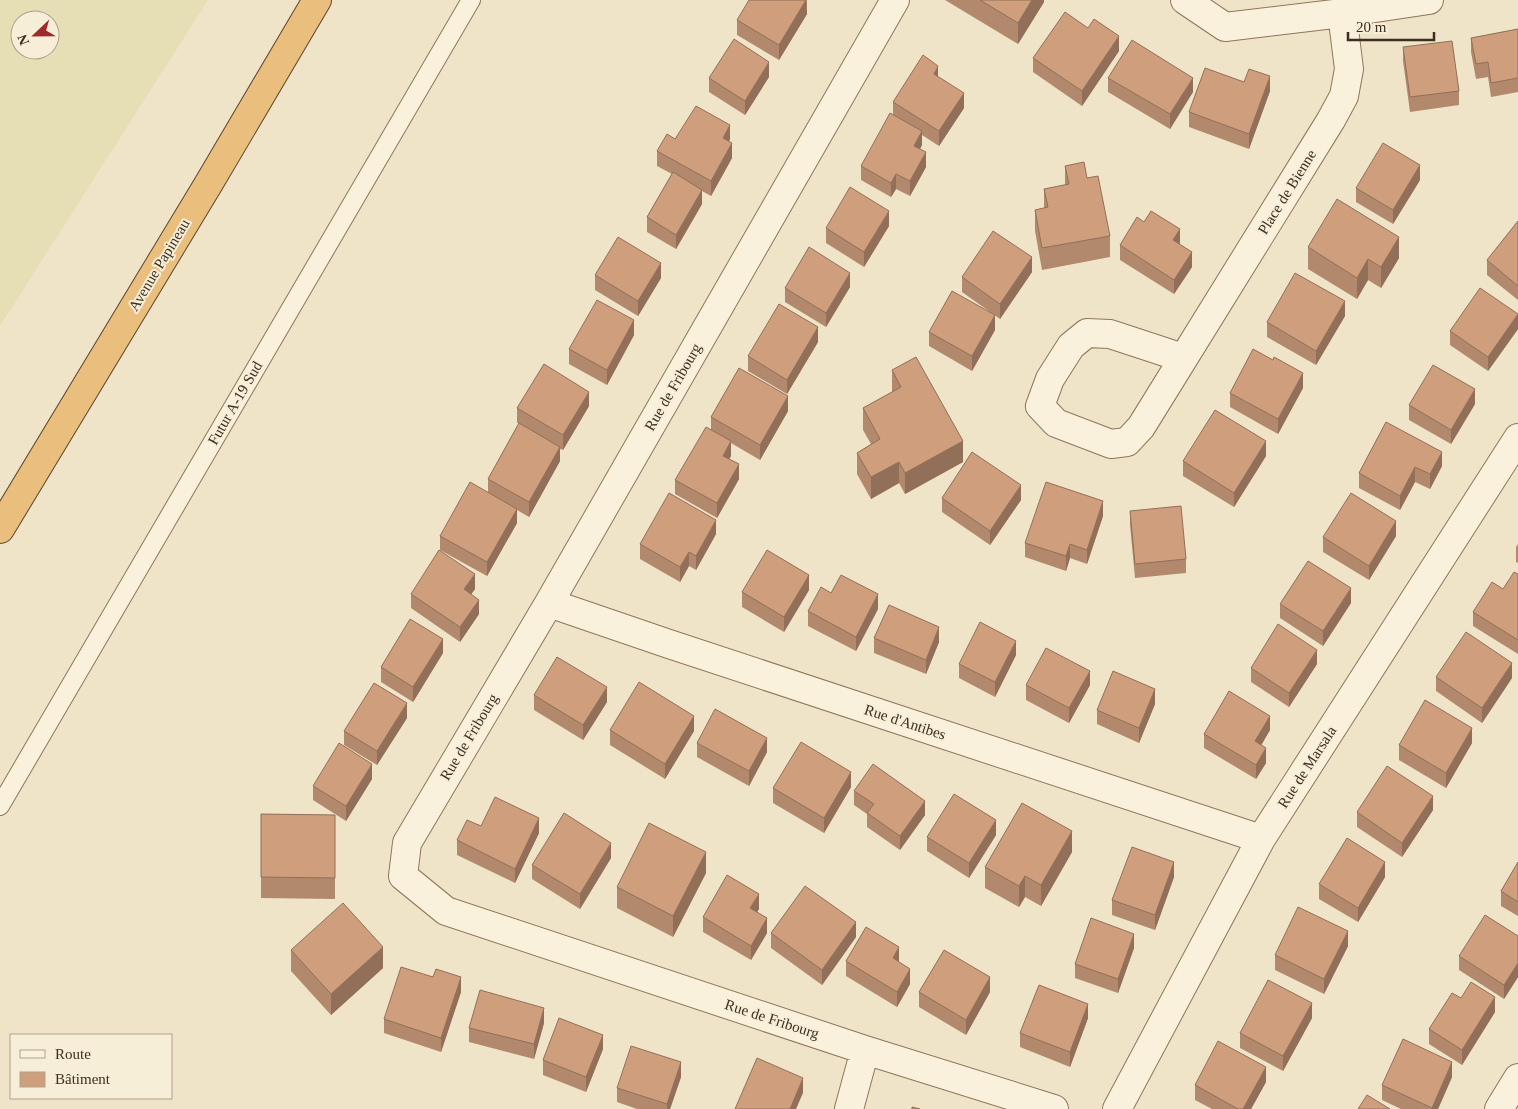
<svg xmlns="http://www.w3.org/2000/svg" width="1518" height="1109" viewBox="0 0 1518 1109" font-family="'Times New Roman',serif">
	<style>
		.farmland { fill: #e6deb5; fill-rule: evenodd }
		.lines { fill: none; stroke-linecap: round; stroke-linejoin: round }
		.service-casing { stroke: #8d765c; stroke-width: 20 }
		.minor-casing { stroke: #8d765c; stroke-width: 30 }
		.trunk-casing { stroke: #5b4430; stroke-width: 30 }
		.service { stroke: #faf1dc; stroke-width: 18 }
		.minor { stroke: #faf1dc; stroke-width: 28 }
		.trunk { stroke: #eabe7c; stroke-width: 28 }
		.wall { fill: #b2896c }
		.shaded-wall { fill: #916f58 }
		.building { fill: #cf9f7d; stroke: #916f58 }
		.labels { text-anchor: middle; stroke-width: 4; stroke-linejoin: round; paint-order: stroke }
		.street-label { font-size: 15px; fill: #3d2e20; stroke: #f7eed8 }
	</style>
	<rect width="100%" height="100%" fill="#f0e4c8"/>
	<!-- farmland -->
	<path class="farmland" d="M0,0H208L0,326ZM20,20H50V50H20Z"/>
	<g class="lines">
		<defs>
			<path id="service" d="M0,806L471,0"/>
			<path id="minor" d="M895,0L549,603L407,843L403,876L446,911L865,1050L1054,1109
				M1185,0L1225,27L1342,13L1429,0
				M1183,358L1110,334L1087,333L1071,346L1050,379L1040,406L1056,423L1111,444L1127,442L1141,427L1331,120L1344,96L1349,69L1342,13
				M549,603L669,644L1261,839
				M849,1109L865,1050
				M1117,1109L1261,839L1518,438
				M1499,1109L1518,1078"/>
			<path id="trunk" d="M0,529L209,183L317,0"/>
		</defs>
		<!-- service casing -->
		<use href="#service" class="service-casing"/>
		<!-- minor casing -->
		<use href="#minor" class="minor-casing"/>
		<!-- trunk casing -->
		<use href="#trunk" class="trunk-casing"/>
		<!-- service -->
		<use href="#service" class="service"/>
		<!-- minor -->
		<use href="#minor" class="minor"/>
		<!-- trunk -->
		<use href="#trunk" class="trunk"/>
	</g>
	<!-- wall -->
	<path class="wall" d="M807,0V14L779,60L737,35V20Z
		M945,0H1044V2L1018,44Z
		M1518,29V92L1491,97L1488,77L1476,79L1471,52V38Z
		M1403,47L1459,91V105L1410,112L1403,61Z
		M1119,51L1082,106L1033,72V58Z
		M769,77L745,115L709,92V78Z
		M938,77L964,108L939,146L922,135V145L920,149L926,167L910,196L896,189L891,197L861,180V166L893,115V102Z
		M1108,78L1193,92L1170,129L1108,92Z
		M1244,82L1270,91L1249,149L1189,127V112Z
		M675,139H730L729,141L732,158L711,196L702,191V204L676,249L647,232V217L672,174L657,166V151Z
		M1065,166L1087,178L1110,236V257L1042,270L1035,231V210L1044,208V189L1065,185Z
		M1420,180L1393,224L1356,202V188Z
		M1518,221V300L1487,275V260Z
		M889,226L864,267L826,243V228Z
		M1180,243L1179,244L1192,267L1174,294L1120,260V245Z
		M1308,247L1399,258L1381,288L1368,280L1357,299L1308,269Z
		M1032,272L1000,319L962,292V277Z
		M595,275L661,278L638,316L595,290Z
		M850,287L826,327L785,302V288Z
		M1345,316L1316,365L1267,337V322Z
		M1518,329L1488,371L1450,345V331Z
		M995,330L972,371L929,346V332Z
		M634,335L607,385L569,364V349Z
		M818,342L787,394L748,371V356Z
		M892,370L963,462L905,494L899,483L871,499L857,474V453L871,444L863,430V408L892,392Z
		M1303,388L1278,434L1230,407V393Z
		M1475,404L1451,444L1409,420V405Z
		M589,406L563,450L560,449V461L529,517L517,510V523L487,576L440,550V536L488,492V479L519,423H517V408Z
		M788,411L760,460L731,443V456L729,459L739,479L717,518L675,494V480L711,430V417Z
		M1386,422L1442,466L1430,489L1415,482L1400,510L1359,488V473Z
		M1266,456L1234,507L1183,476V461Z
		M942,498L1021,500L990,545L942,512Z
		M1130,511L1186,559V573L1135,578L1130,525Z
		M1103,516L1087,564L1070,558L1066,571L1025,557V543Z
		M716,534L696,570L689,566L680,582L640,559V544Z
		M1396,536L1369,580L1323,552V537Z
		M1518,544V563L1516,562V547Z
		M1518,574V654L1473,626V612L1503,589Z
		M475,589L471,594L479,614L460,642L411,608V594Z
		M809,590L784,632L742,607V592Z
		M831,593L878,609L856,651L808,626V611Z
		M1351,603L1323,646L1280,618V604Z
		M874,638L939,642L926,674L874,653Z
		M443,653L413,702L381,682V667Z
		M1016,655L995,697L959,678V664Z
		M1317,664L1289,707L1251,682V668Z
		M1436,677L1512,678L1482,723L1436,691Z
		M1026,685H1090L1069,723L1026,700Z
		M534,695L607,702L583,740L534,710Z
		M1155,704L1139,743L1097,724V710Z
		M407,718L377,765L344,745V731Z
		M610,730L694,731L665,779L610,745Z
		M1270,730L1261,745L1266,763L1256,779L1204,748V734Z
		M697,743L767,752L749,786L697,757Z
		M1472,743L1446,788L1399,760V745Z
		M372,779L346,821L313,800V786Z
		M851,787L824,833L773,803V788Z
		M854,791L925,815L900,850L867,827V814L854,805Z
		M1433,810L1402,857L1357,827V812Z
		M261,814L335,815V899L261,898Z
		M481,826L539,833L515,883L457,855V840Z
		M996,835L969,878L927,851V837Z
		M1072,852L1041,906L1025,897L1019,907L985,888V867Z
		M611,858L580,909L532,879V865Z
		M1518,862V916L1501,906V891Z
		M706,873L673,937L617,908V887Z
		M1174,877L1155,930L1112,915V900Z
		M1385,877L1358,922L1319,899V884Z
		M759,909L757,912L767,933L751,960L703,932V917Z
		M771,933L856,937L822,985L771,948Z
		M1518,936V977L1504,999L1459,970V956Z
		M1348,946L1324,994L1275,970V955Z
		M1134,948L1118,993L1075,978V964Z
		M291,950L383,968L331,1015L291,971Z
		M846,961L910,984L897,1007L846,976Z
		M461,992L441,1052L384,1033V1019Z
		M919,992H990L966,1035L919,1007Z
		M1461,998L1495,1012L1462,1065L1429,1044V1029Z
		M1088,1018L1070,1067L1020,1047V1033Z
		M1312,1018L1283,1071L1240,1048V1033Z
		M544,1023L534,1059L469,1042V1028Z
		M603,1049L586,1092L543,1075V1060Z
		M681,1077L670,1109H637L617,1102V1088Z
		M1452,1077L1438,1109H1401L1382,1100V1085Z
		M1266,1082L1251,1109H1212L1195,1100V1085Z"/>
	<!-- shaded-wall -->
	<path class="shaded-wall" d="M806,0L807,14L779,60V45Z
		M1032,0H1044V2L1018,44V23Z
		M1119,36V51L1082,106V91Z
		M769,62V77L745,115V101Z
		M938,66V80L934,74Z
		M1270,76V91L1249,149V134Z
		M1193,78V92L1170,129V114Z
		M964,93V108L939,146V131Z
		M730,125V139L723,153V138Z
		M922,131V145L914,160V146Z
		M732,143V158L711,196V181Z
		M926,152V167L910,196V181Z
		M1420,165V180L1393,224V210Z
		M896,174V189L891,197V183Z
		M702,190V204L676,249V235Z
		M889,211V226L864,267V252Z
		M1180,229V243L1173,255V240Z
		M1399,237V258L1381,288V267Z
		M1192,252V267L1174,294V280Z
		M1032,257V272L1000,319V304Z
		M1368,259V280L1357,299V278Z
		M661,263V278L638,316V301Z
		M850,273V287L826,327V313Z
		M1345,301V316L1316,365V351Z
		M1518,314V329L1488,371V357Z
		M995,315V330L972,371V356Z
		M634,320V335L607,385V370Z
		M818,327V342L787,394V380Z
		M1303,373V388L1278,434V419Z
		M1475,389V404L1451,444V430Z
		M589,392V406L563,450V435Z
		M788,396V411L760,460V445Z
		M731,441V456L723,470V456Z
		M963,441V462L905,494V473Z
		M1266,441V456L1234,507V493Z
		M560,447V461L529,517V502Z
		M1442,452V466L1430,489V474Z
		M899,462V483L871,499V477Z
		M739,464V479L717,518V503Z
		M1415,467V482L1400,510V496Z
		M1021,485V500L990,545V531Z
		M1103,501V516L1087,564V550Z
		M517,509V523L487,576V562Z
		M716,520V534L696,570V556Z
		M1396,521V536L1369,580V566Z
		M1070,544V558L1066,571V556Z
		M689,552V566L680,582V567Z
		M475,574V589L464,604V589Z
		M809,575V590L784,632V617Z
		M1351,588V603L1323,646V631Z
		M878,594V609L856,651V637Z
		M479,600V614L460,642V627Z
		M939,627V642L926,674V660Z
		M443,639V653L413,702V687Z
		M1016,641V655L995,697V682Z
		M1317,650V664L1289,707V693Z
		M1512,663V678L1482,723V708Z
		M1090,671V685L1069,723V708Z
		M607,687V702L583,740V725Z
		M1155,689V704L1139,743V728Z
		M407,703V718L377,765V751Z
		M694,716V731L665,779V764Z
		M1270,716V730L1255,756V741Z
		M1472,728V743L1446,788V773Z
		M767,738V752L749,786V771Z
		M1266,748V763L1256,779V765Z
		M372,764V779L346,821V806Z
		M851,772V787L824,833V818Z
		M1433,796V810L1402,857V843Z
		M925,801V815L900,850V836Z
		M539,818V833L515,883V869Z
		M996,820V835L969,878V863Z
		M1072,831V852L1041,906V885Z
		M611,843V858L580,909V894Z
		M706,852V873L673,937V916Z
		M1174,862V877L1155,930V915Z
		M1385,862V877L1358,922V908Z
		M1025,876V897L1019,907V886Z
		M759,894V909L750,923V908Z
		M767,918V933L751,960V946Z
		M856,922V937L822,985V970Z
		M1348,931V946L1324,994V979Z
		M1134,934V948L1118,993V979Z
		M383,947V968L331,1015V994Z
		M899,947V962L893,958Z
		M1518,963V977L1504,999V985Z
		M910,969V984L897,1007V992Z
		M461,977V992L441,1052V1038Z
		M990,977V992L966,1035V1020Z
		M1495,997V1012L1462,1065V1050Z
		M1312,1003V1018L1283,1071V1056Z
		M1088,1004V1018L1070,1067V1052Z
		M544,1008V1023L534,1059V1044Z
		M603,1035V1049L586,1092V1077Z
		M681,1062V1077L670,1109H667V1104Z
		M1452,1062V1077L1438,1109H1432Z
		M1266,1067V1082L1251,1109H1243Z
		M803,1078V1093L796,1109H790Z"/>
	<!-- building -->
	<path class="building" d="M749,0H806L779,45L737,20Z
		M980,0H1032L1018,23Z
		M1065,12L1088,28L1094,19L1119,36L1082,91L1033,58Z
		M1518,29V78L1491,83L1488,62L1476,64L1471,38Z
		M734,39L769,62L745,101L709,78Z
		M1132,40L1193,78L1170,114L1108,78Z
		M1452,41L1459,91L1410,97L1403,47Z
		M923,55L938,66L934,74L964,93L939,131L893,102Z
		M1205,68L1244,82L1249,69L1270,76L1249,134L1189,112Z
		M696,106L730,125L723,138L732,143L711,181L657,151L667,134L675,139Z
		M890,113L922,131L914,146L926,152L910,181L896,174L891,183L861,166Z
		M1383,143L1420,165L1393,210L1356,188Z
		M1084,162L1087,178L1098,176L1110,236L1042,248L1035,210L1048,207L1044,189L1069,184L1065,166Z
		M673,172L702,190L676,235L647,217Z
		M850,187L889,211L864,252L826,228Z
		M1337,199L1399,237L1381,267L1368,259L1357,278L1308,247Z
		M1151,211L1180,229L1173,240L1192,252L1174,280L1120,245L1137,217L1144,222Z
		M1518,221V286L1487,260Z
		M993,231L1032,257L1000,304L962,277Z
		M618,237L661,263L638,301L595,275Z
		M809,247L850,273L826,313L785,288Z
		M1295,273L1345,301L1316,351L1267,322Z
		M1480,288L1518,314L1488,357L1450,331Z
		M952,291L995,315L972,356L929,332Z
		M597,300L634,320L607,370L569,349Z
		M779,304L818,327L787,380L748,356Z
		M1253,349L1273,360L1274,357L1303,373L1278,419L1230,393Z
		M916,357L963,441L905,473L899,462L871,477L857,453L880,439L863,408L901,387L892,370Z
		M544,364L589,392L563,435L517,408Z
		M1433,365L1475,389L1451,430L1409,405Z
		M739,368L788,396L760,445L711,417Z
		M1215,410L1266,441L1234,493L1183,461Z
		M1386,422L1442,452L1430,474L1415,467L1400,496L1359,473Z
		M519,423L560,447L529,502L488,479Z
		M706,427L731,441L723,456L739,464L717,503L675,480Z
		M972,452L1021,485L990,531L942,498Z
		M470,482L517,509L487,562L440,536Z
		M1046,482L1103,501L1087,550L1070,544L1066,556L1025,543Z
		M669,493L716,520L696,556L689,552L680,567L640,544Z
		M1351,493L1396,521L1369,566L1323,537Z
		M1181,506L1186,559L1135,564L1130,511Z
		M439,550L475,574L464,589L479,600L460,627L411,594Z
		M767,550L809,575L784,617L742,592Z
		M1308,561L1351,588L1323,631L1280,604Z
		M1514,572L1518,574V640L1473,612L1492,582L1503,589Z
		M841,575L878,594L856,637L808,611L821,587L831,593Z
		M889,605L939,627L926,660L874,638Z
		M410,619L443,639L413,687L381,667Z
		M980,622L1016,641L995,682L959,664Z
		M1278,624L1317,650L1289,693L1251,668Z
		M1466,632L1512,663L1482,708L1436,677Z
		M1046,648L1090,671L1069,708L1026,685Z
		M557,657L607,687L583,725L534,695Z
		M1113,671L1155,689L1139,728L1097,710Z
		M639,682L694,716L665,764L610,730Z
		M374,683L407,703L377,751L344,731Z
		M1229,691L1270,716L1255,741L1266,748L1256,765L1204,734Z
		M1425,700L1472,728L1446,773L1399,745Z
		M715,709L767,738L749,771L697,743Z
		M801,742L851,772L824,818L773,788Z
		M339,743L372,764L346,806L313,786Z
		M873,764L925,801L900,836L867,813L874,804L854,791Z
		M1387,766L1433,796L1402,843L1357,812Z
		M954,794L996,820L969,863L927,837Z
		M495,797L539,818L515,869L457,840L467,820L481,826Z
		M1022,803L1072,831L1041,885L1025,876L1019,886L985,867Z
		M564,813L611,843L580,894L532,865Z
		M261,814L335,815V878L261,877Z
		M649,823L706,852L673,916L617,887Z
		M1347,838L1385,862L1358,908L1319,884Z
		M1132,847L1174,862L1155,915L1112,900Z
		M1518,862V902L1501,891Z
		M727,875L759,894L750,908L767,918L751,946L703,917Z
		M805,886L856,922L822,970L771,933Z
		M343,903L383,947L331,994L291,950Z
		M1298,907L1348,931L1324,979L1275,955Z
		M1485,915L1518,936V963L1504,985L1459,956Z
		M1091,918L1134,934L1118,979L1075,964Z
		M866,927L899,947L893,958L910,969L897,992L846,961Z
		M944,950L990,977L966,1020L919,992Z
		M401,967L433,977L436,969L461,977L441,1038L384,1019Z
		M1268,980L1312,1003L1283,1056L1240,1033Z
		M1471,982L1495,997L1462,1050L1429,1029L1452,993L1461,998Z
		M1039,985L1088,1004L1070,1052L1020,1033Z
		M480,990L544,1008L534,1044L469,1028Z
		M559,1018L603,1035L586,1077L543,1060Z
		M1403,1039L1452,1062L1432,1108L1382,1085Z
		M1218,1041L1266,1067L1243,1109H1238L1195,1085Z
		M631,1046L681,1062L667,1104L617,1088Z
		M757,1058L803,1078L790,1109H735Z
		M1367,1095L1390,1109H1358Z
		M912,1107L920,1109H912Z"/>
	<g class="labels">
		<!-- street labels -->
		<g class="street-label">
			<text transform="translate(1287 192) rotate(-58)" y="5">Place de Bienne</text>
			<text transform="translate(159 265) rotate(-59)" y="5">Avenue Papineau</text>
			<text transform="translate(673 387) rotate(-60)" y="5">Rue de Fribourg</text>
			<text transform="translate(235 403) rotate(-60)" y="5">Futur A-19 Sud</text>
			<text transform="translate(905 722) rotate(18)" y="5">Rue d'Antibes</text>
			<text transform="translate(469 737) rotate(-59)" y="5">Rue de Fribourg</text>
			<text transform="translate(1307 767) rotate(-57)" y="5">Rue de Marsala</text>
			<text transform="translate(772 1019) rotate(18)" y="5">Rue de Fribourg</text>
		</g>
	</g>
	<!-- legend -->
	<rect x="10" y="1034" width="162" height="65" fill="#f7eed8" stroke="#ada18e"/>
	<rect x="20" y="1050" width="25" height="8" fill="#faf1dc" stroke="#ada18e"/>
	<text x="55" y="1059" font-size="15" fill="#3d2e20">Route</text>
	<rect x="20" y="1072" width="25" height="15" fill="#cf9f7d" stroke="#ada18e"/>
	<text x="55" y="1084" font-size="15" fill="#3d2e20">Bâtiment</text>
	<!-- north arrow -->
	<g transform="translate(35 35) rotate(248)"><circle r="24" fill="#f7eed8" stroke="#ada18e"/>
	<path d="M0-4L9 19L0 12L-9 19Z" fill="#9e2a2b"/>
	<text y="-8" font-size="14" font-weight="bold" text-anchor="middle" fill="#3d2e20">N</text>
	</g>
	<!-- scale -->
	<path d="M1348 32v8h86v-8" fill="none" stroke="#3d2e20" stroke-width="2.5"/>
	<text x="1356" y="32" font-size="15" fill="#3d2e20" stroke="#f7eed8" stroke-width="4" paint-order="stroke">20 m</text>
</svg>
